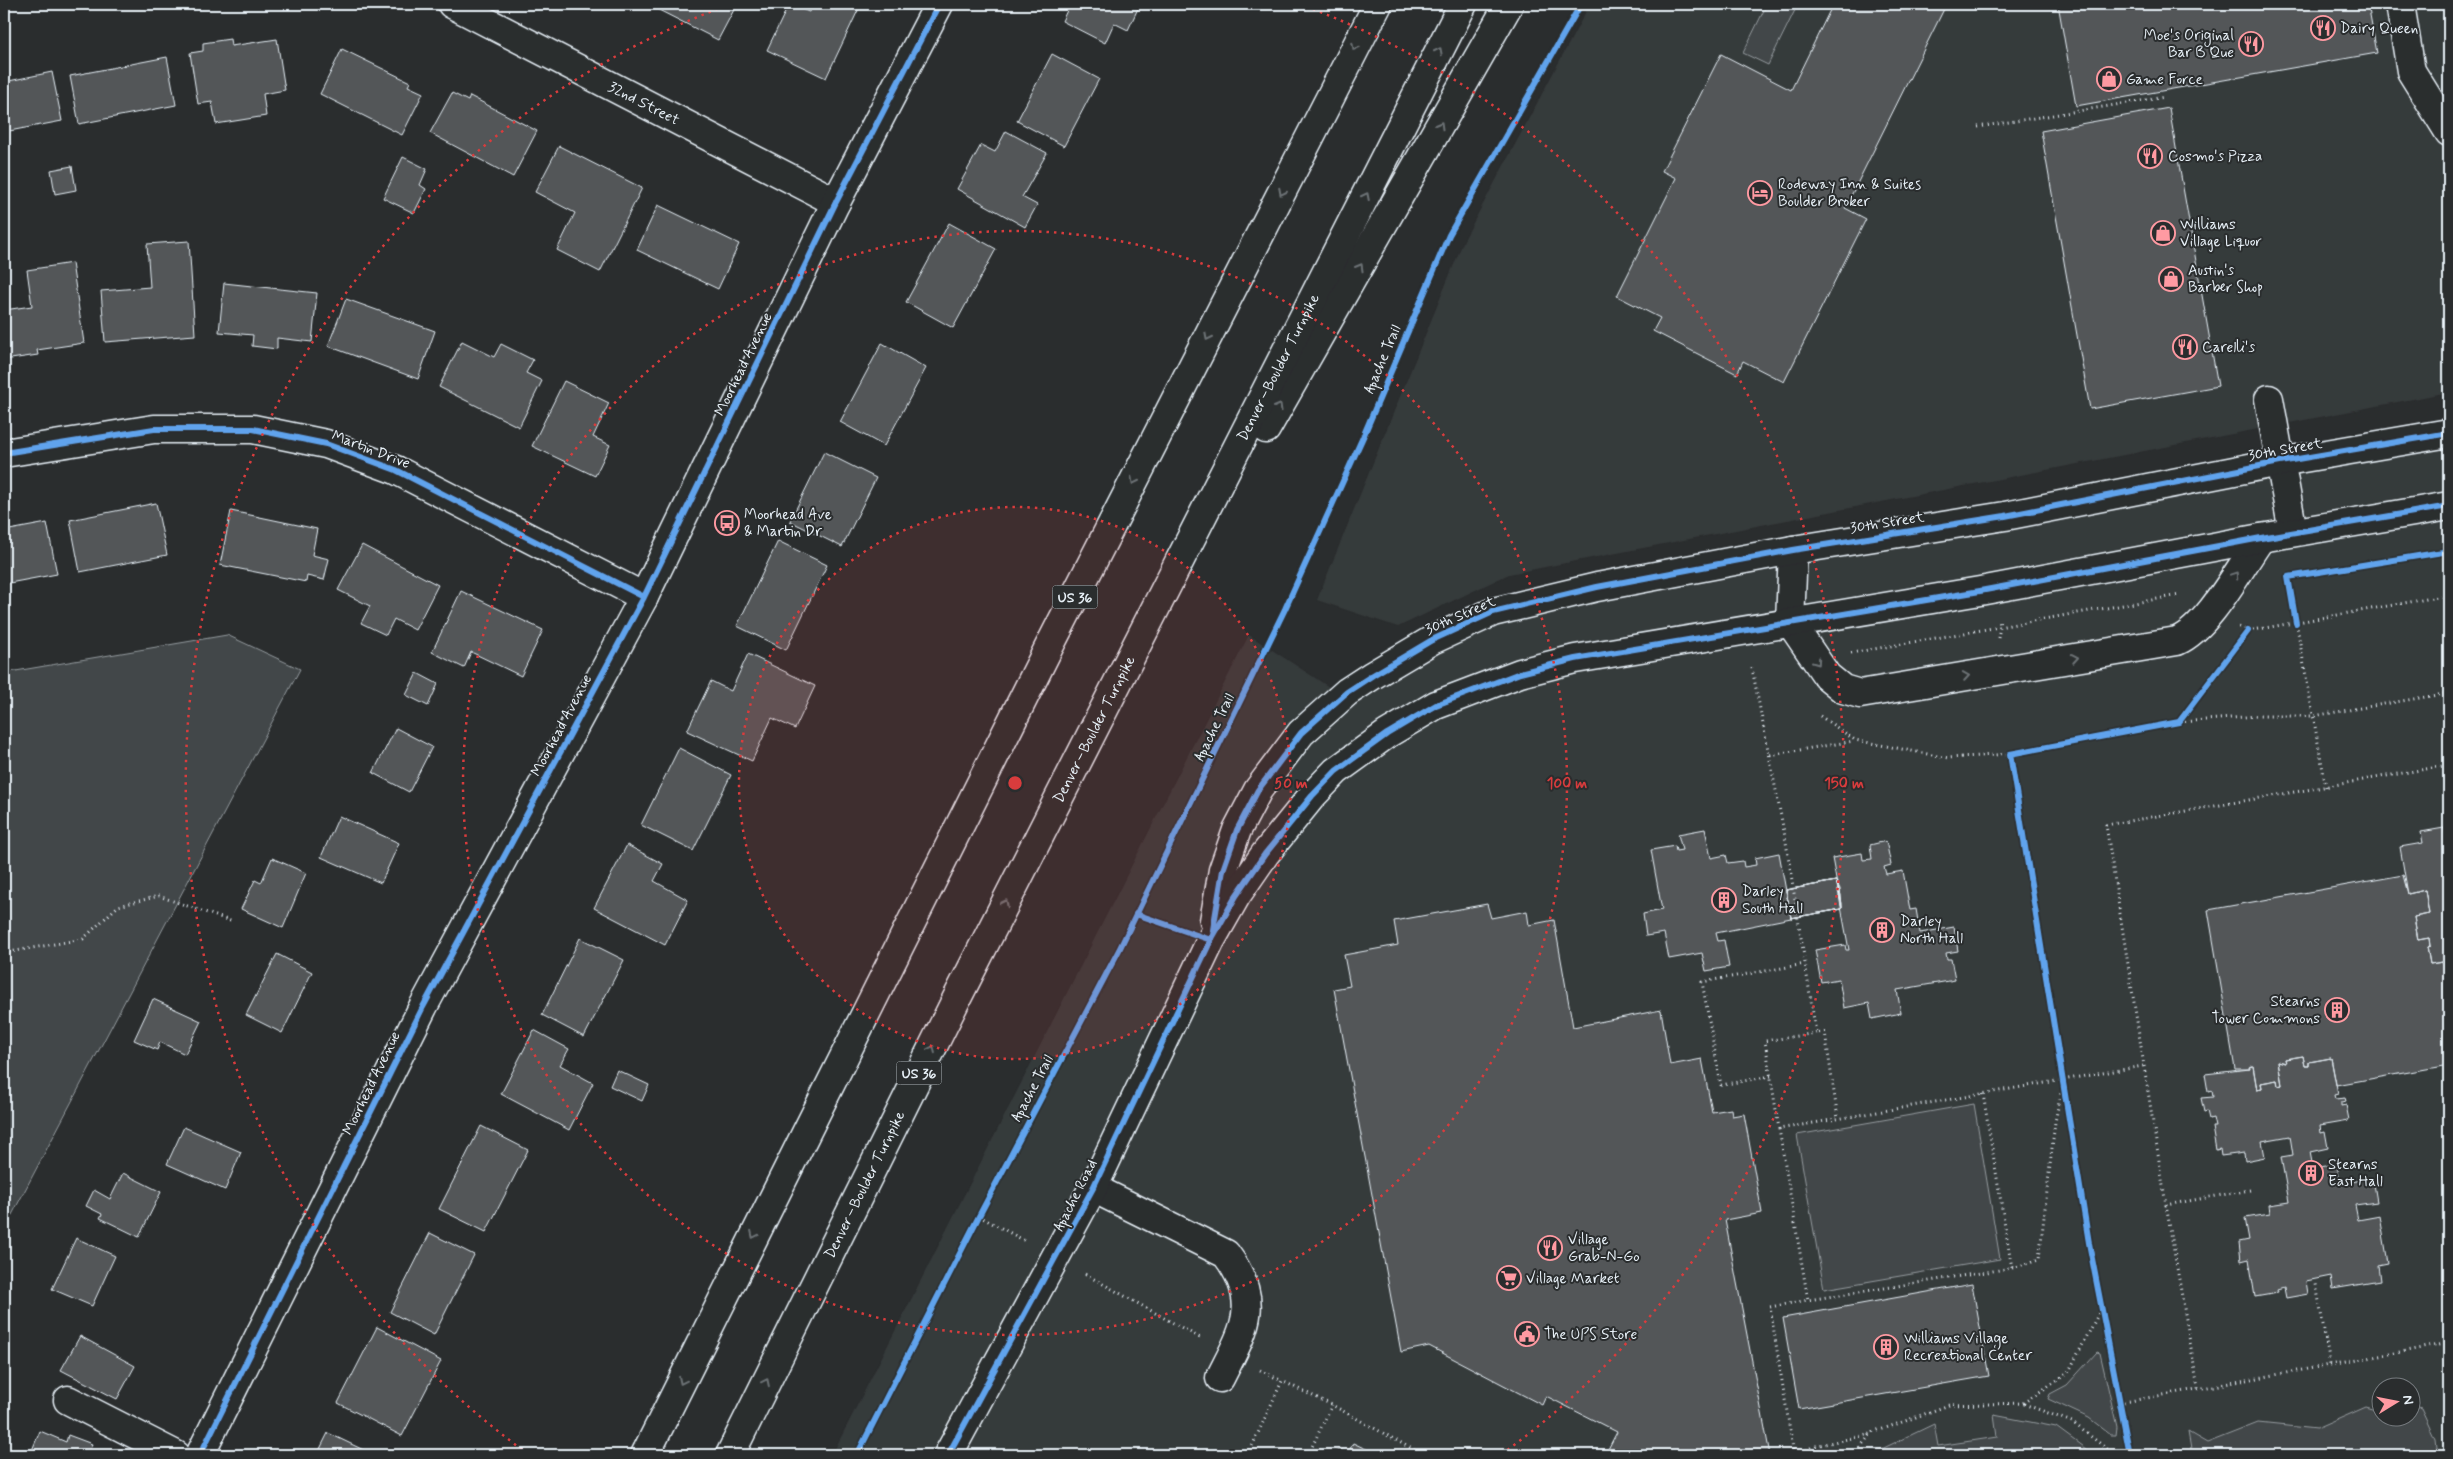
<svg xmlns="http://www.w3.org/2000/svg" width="2453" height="1459" viewBox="0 0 2453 1459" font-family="Mynerve,sans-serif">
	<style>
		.built { fill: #363a3b; fill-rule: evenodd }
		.green { fill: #424648; stroke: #959ca0 }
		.building { fill: #535759; stroke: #e8f1f8 }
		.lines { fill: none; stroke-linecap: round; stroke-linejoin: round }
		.minor-casing { stroke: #e8f1f8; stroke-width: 31 }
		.highway-casing { stroke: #e8f1f8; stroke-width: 31 }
		.path { stroke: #e8f1f8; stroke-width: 3; stroke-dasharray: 1 4; stroke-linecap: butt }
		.minor { stroke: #2a2d2e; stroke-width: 28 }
		.highway { stroke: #2a2d2e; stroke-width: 28 }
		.cycleway-casing { stroke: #2a2d2e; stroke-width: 9 }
		.cycleway { stroke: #60a3ed; stroke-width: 6 }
		.oneway { stroke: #6c7275 }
		.ring { fill: none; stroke: #d83c3d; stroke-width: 2.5; stroke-dasharray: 2.5 5 }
		.labels { text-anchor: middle; stroke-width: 4; stroke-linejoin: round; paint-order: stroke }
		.shield { fill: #2a2d2e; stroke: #afb6bb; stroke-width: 1 }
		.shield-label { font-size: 14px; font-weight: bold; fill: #e8f1f8 }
		.poi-label { font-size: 15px; fill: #e8f1f8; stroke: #2a2d2e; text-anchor: start }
		.street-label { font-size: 15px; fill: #e8f1f8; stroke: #2a2d2e }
		.centre { fill: #d83c3d; stroke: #2a2d2e; stroke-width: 2.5 }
		.ring-label { font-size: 15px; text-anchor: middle; font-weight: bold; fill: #d83c3d; stroke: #2a2d2e; stroke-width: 4; stroke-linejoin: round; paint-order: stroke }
	</style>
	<rect width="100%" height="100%" fill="#2a2d2e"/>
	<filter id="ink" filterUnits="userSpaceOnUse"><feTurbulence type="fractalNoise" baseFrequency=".02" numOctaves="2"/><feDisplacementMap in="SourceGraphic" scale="10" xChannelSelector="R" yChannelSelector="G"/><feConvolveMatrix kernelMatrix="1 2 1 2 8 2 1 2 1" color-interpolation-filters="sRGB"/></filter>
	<g filter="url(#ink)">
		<!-- built -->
		<path class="built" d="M1590,4H2449V392L1509,574L1398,627L1317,600L1464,240Z
			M2449,423V1455H832L1249,635L1329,687L1513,597ZM2380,1386H2410V1416H2380Z"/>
		<!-- green -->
		<path class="green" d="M1767,4H1798L1768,65L1743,53Z
			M227,635L300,669L4,1230V673Z
			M1974,1104L2000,1259L1824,1289L1797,1135Z
			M2097,1352L2100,1353L2117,1427L2116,1435H2111L2089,1418L2048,1399L2050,1394L2067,1385Z
			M2411,1405L2421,1408L2435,1438L2437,1455H2192L2188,1432L2207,1443L2258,1423L2316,1429L2366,1407L2380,1411V1416H2410Z
			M1994,1415L2056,1427L2094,1455H1869L1934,1424L1938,1446L1997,1437Z"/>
		<!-- building -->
		<path class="building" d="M647,4H737L718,40Z
			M789,4L809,12L813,4H861L826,78L767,50Z
			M1070,4H1140L1128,30L1114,23L1105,43L1062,21Z
			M1833,4H1938L1945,7L1845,208L1866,219L1784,382L1743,361L1737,374L1653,331L1660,318L1617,296L1676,178L1662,171L1721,54L1791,90Z
			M2058,4H2368L2377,53L2076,106Z
			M230,39L231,46L277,39L285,90L263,94L266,116L216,124L212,102L198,104L190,53L203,51V43Z
			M342,49L410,82L408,86L423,93L402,135L320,94Z
			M1052,54L1099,79L1064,146L1017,121Z
			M167,57L176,105L79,124L70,76Z
			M52,72L62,121L4,132V82Z
			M452,93L468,101L470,96L537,131L513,177L430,133Z
			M2169,108L2218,386L2090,409L2041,131Z
			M1006,131L1047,153L1022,197L1037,205L1025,227L957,189L981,145L995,152Z
			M559,146L642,188L600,272L557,250L575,213L535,192Z
			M403,157L427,169L420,185L426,189L414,213L383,198Z
			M72,166L76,190L55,194L51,170Z
			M658,205L739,244L718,289L637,250Z
			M949,223L996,249L953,328L906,302Z
			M189,241L195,335L105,342L101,291L150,287L147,244Z
			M72,263L84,343L37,350L38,355L4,360V310L32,306L27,270Z
			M224,283L317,293L312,342L277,338V349L252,346L253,335L219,332Z
			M346,299L435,331L418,379L328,346Z
			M462,341L494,357L501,344L533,360L526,373L542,381L519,427L439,387Z
			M882,343L926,368L884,446L840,422Z
			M564,381L609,403L593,437L610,445L595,476L532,446Z
			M824,452L876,478L842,547L790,521Z
			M156,503L167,555L80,572L70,520Z
			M231,511L317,529L312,555L329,559L324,580L307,576L306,582L220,565Z
			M47,523L57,574L4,584V531Z
			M778,541L827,565L786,650L737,626Z
			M362,545L438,585L415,630L394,619L386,635L361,623L370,606L338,590Z
			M461,591L543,630L521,676L471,652L464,668L432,652Z
			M748,654L815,686L795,729L772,718L752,761L687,731L711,681L731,691Z
			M417,673L438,684L428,706L406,695Z
			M396,728L432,747L409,792L373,773Z
			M679,748L731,775L693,851L641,825Z
			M339,816L399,843L381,883L321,857Z
			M2444,828L2445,834L2449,833V961L2430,964L2427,947L2430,946L2429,938L2418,940L2414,917L2429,914L2425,890L2408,894L2400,847L2423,843L2421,832Z
			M1705,829L1711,858L1726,855L1728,863L1743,861L1744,867L1756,865L1755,858L1779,853L1791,918L1716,933L1718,941L1724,940L1729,967L1706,971L1702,953L1669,959L1664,933L1646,936L1643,914L1662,910L1651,850L1675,846L1676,851L1682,850L1678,834Z
			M1886,841L1891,865L1884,867L1886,874L1903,871L1910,910L1916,909L1920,933L1954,927L1958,951L1946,953L1947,959H1951L1955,980L1897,990L1901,1013L1872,1019L1869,1003L1844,1008L1839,979L1821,982L1815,950L1845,945L1846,950H1849L1832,858L1862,853L1863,860L1872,859L1870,845Z
			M627,845L663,864L654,881L688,900L665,945L594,908Z
			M272,858L306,873L283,928L241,909L255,880L261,883Z
			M2403,875L2408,894L2425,890L2429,914L2414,917L2418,940L2429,938L2430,946L2427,947L2430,964L2449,961V1065L2336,1085L2331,1058L2309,1062V1066H2305L2303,1056L2285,1059L2286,1063L2278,1061L2282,1085L2278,1086L2277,1080L2261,1083L2262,1089L2257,1090L2253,1066L2249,1067L2250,1069H2235L2208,910Z
			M1836,881L1842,903V909L1791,918L1786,890Z
			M1836,881L1840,889L1842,909L1791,918L1786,890Z
			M1836,881L1841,895L1842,909L1791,918L1786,890Z
			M1836,881L1838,885L1842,909L1791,918L1786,890Z
			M1487,904L1491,918L1527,911L1529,925L1554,920L1573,1027L1661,1010L1670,1065L1702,1059L1712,1112L1731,1109L1732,1116L1744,1114L1762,1213L1725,1220L1770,1455H1605L1617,1432L1546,1396L1542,1405L1429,1346L1401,1352L1334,989L1350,986L1344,955L1398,945L1394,921Z
			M580,938L624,960L584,1037L542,1015Z
			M277,954L312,972L282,1033L246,1015Z
			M153,999L201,1021L185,1054L160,1042L157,1050L134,1040Z
			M534,1030L569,1049L560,1065L593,1083L569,1130L501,1094Z
			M2303,1056L2305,1066H2309V1062L2331,1058L2338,1094L2334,1095L2335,1099L2345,1098L2346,1101L2341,1102V1106L2346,1105L2349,1120L2320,1125L2321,1132L2325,1131L2328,1148L2310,1152L2313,1168L2337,1164L2340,1184L2373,1178L2377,1202L2355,1205L2358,1220L2380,1216L2388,1263L2378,1265L2380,1281L2333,1289L2331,1276L2306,1281L2308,1294L2286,1298L2284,1288L2277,1290L2278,1293L2255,1297L2249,1259L2241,1261L2239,1242L2249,1240L2245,1218L2270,1214L2269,1205L2289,1202L2281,1157L2293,1155L2290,1136L2262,1141L2265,1157L2245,1161L2244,1153L2221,1156L2220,1149L2216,1150L2212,1127H2215L2213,1118L2209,1119L2207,1111L2204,1112L2201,1098L2213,1097L2212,1091L2208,1092L2205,1074L2250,1069L2249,1067L2253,1066L2257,1090L2262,1089L2261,1083L2277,1080L2278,1086L2282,1085L2278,1061L2286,1063L2285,1059Z
			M617,1070L649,1085L642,1101L610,1086Z
			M481,1126L528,1150L486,1232L439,1209Z
			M184,1127L241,1152L225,1190L167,1164Z
			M123,1173L161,1192L139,1237L100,1218L102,1214L86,1206L94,1190L110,1199Z
			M430,1233L474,1255L434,1335L390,1312Z
			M76,1238L115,1256L92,1306L52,1289Z
			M1972,1284L1989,1376L1799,1409L1783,1318Z
			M377,1327L441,1361L402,1436L338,1403Z
			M80,1336L135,1366L117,1399L61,1370Z
			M40,1431L66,1442L68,1435L92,1444L88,1455H30Z
			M328,1433L374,1455H317Z
			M1353,1443L1379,1455H1336L1339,1449L1348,1453Z"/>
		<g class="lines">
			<defs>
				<g id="minor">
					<path id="s1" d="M452,4L836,202"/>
					<path d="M2400,4L2411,71L2449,132"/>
					<path d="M2269,399L2293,532"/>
					<path d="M4,453L154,429H253L326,444L396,470L644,597"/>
					<path d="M1793,550L1790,622L1827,676L1843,689L1860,694L2177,641C2209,627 2240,567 2261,538"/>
					<path d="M1214,921L1223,870L1237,830L1258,790L1301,733L1347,692L1373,675L1432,640L1493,612L1597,587L1793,550L2005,516L2280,462L2449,433"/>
					<path d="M1093,1188L1226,1254C1263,1303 1244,1330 1220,1378"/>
					<path d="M68,1400L176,1455"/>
					<path d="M200,1455L423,1007L644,597L836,202L939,4"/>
					<path d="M948,1455L1093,1188L1211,940L1236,896L1265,854L1312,796L1336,771L1387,734L1436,705L1520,673L1575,659L1980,591L2261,538L2449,506"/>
				</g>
				<g id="highway">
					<path d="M1266,429L1509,4"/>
					<path d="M645,1455L1048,649L1378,4"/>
					<path id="s2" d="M730,1455L956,1000L1463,4"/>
				</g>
			</defs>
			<!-- minor casing -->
			<use href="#minor" class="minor-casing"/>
			<!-- highway casing -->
			<use href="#highway" class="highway-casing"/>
			<!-- path -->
			<path class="path" d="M1978,127L2165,97
				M2239,627L2248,631L2449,595
				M1998,638L2000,627L1999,619
				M1851,653L2180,595
				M1752,668L1769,755L1854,741
				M1820,716L1855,740L1948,758L2010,754
				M2180,722L2257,716H2313L2449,693
				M1769,755L1786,842L1816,1033L1825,1032L1838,1119
				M2326,787L2288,577L2449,551
				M4,953L83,939L118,906L159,896L233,922
				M1771,1076L1721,1085L1702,982L1805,964
				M1983,1094L2012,1268L1808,1300L1779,1129L2143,1066
				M1779,1129L1765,1041L1816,1033
				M2250,1190L2166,1205L2106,825L2449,765
				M2166,1205L2198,1388
				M979,1216L1027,1242
				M2012,1268L2039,1260L2055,1122L2063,1082
				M1085,1274L1202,1339
				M2330,1365L2449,1343
				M1260,1370L1282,1381
				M2119,1403L2330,1365L2316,1284
				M2024,1404L2072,1422L2115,1455
				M1248,1455L1282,1381L1332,1405L1423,1455
				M1308,1455L1332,1405
				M1794,1455L1770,1307L1808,1300
				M1798,1455L1815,1446L1871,1434
				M1853,1455L1872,1433L1949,1405L2023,1403L2068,1373L2101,1309
				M2130,1455L2089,1243L2010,754L2179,722L2248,631"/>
			<!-- minor -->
			<use href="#minor" class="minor"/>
			<!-- highway -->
			<use href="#highway" class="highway"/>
			<defs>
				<path id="cycleway" d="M4,453L154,429H253L326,444L396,470L644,597
					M2296,623L2288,577L2449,551
					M1136,914L1211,940
					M1213,930L1223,870L1237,830L1258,790L1301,733L1347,692L1373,675L1432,640L1493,612L1597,587L1793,550L2005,516L2280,462L2449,433
					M200,1455L423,1007L644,597L836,202L939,4
					M857,1455L979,1216L1119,950L1285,609L1363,437L1449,235L1581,4
					M948,1455L1093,1188L1211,940L1236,896L1265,854L1312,796L1336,771L1387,734L1436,705L1520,673L1575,659L1980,591L2261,538L2449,506
					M2130,1455L2089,1243L2010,754L2179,722L2248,631"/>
			</defs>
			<!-- cycleway casing -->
			<use href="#cycleway" class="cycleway-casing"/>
			<!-- cycleway -->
			<use href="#cycleway" class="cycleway"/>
		</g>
		<!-- one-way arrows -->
		<defs><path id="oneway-chevron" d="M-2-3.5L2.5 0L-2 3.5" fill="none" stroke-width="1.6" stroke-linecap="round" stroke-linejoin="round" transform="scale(1.25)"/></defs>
		<g class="oneway">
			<use href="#oneway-chevron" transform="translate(1355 47) rotate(117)"/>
			<use href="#oneway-chevron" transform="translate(1439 51) rotate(-63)"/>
			<use href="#oneway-chevron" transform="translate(1440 125) rotate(-60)"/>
			<use href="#oneway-chevron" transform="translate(1282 192) rotate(117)"/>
			<use href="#oneway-chevron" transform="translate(1366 196) rotate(-63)"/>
			<use href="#oneway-chevron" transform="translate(1360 267) rotate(-60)"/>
			<use href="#oneway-chevron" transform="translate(1208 337) rotate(117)"/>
			<use href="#oneway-chevron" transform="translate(1279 407) rotate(-60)"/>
			<use href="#oneway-chevron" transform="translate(1134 481) rotate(117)"/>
			<use href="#oneway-chevron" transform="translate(2235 575) rotate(-56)"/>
			<use href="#oneway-chevron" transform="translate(2075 658) rotate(-10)"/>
			<use href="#oneway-chevron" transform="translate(1817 662) rotate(55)"/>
			<use href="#oneway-chevron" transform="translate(1966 676) rotate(-9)"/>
			<use href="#oneway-chevron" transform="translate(1005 903) rotate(-63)"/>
			<use href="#oneway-chevron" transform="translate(932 1049) rotate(-64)"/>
			<use href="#oneway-chevron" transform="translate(754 1235) rotate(116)"/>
			<use href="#oneway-chevron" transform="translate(682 1381) rotate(116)"/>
			<use href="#oneway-chevron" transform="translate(766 1382) rotate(-64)"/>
		</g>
	</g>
	<!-- distance rings -->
	<circle cx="1015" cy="783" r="276" fill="#d83c3d" fill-opacity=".12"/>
	<g class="ring">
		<circle cx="1015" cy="783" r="276"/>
		<circle cx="1015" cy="783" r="552"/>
		<path d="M528 1454A829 829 0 0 1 731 4M1299 4A829 829 0 0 1 1502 1454"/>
	</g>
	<!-- icons -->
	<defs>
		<symbol id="restaurant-ring" viewBox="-11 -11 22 22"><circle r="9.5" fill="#2a2d2e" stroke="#ff9aa2" stroke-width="1.5"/><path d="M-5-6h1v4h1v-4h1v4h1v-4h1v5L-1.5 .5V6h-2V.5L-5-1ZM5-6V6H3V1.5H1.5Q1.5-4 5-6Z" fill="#ff9aa2"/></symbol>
		<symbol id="shop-ring" viewBox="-11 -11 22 22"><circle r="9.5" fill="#2a2d2e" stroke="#ff9aa2" stroke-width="1.5"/><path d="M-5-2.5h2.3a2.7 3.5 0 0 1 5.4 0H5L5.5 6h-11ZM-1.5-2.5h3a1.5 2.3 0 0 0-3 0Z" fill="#ff9aa2"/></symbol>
		<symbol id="hotel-ring" viewBox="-11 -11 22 22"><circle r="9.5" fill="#2a2d2e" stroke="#ff9aa2" stroke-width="1.5"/><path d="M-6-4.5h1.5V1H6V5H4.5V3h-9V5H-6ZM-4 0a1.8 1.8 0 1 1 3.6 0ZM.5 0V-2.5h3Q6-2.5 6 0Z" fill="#ff9aa2"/></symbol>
		<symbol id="bus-ring" viewBox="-11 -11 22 22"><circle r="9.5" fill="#2a2d2e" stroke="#ff9aa2" stroke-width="1.5"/><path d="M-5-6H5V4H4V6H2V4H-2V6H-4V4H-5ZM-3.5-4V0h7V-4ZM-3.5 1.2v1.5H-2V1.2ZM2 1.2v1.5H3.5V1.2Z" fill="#ff9aa2"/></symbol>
		<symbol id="building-ring" viewBox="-11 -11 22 22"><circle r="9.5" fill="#2a2d2e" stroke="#ff9aa2" stroke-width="1.5"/><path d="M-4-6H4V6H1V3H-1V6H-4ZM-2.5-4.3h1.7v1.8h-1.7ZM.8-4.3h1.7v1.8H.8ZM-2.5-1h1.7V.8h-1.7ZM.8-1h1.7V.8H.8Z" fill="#ff9aa2"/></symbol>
		<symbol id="supermarket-ring" viewBox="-11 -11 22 22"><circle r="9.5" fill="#2a2d2e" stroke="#ff9aa2" stroke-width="1.5"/><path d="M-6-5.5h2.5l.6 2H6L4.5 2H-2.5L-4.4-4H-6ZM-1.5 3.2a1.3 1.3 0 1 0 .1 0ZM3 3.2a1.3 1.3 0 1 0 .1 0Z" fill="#ff9aa2"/></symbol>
		<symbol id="civic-ring" viewBox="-11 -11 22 22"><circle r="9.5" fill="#2a2d2e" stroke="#ff9aa2" stroke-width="1.5"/><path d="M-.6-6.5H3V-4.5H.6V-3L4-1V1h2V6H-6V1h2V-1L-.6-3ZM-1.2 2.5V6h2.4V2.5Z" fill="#ff9aa2"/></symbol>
	</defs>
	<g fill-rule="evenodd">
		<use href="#restaurant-ring" x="2309" y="14" width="28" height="28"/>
		<use href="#restaurant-ring" x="2237" y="30" width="28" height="28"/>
		<use href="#shop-ring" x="2095" y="65" width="28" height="28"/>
		<use href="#restaurant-ring" x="2136" y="142" width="28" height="28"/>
		<use href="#hotel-ring" x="1746" y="179" width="28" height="28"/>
		<use href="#shop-ring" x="2149" y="219" width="28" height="28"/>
		<use href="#shop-ring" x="2157" y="265" width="28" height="28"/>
		<use href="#restaurant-ring" x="2171" y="333" width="28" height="28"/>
		<use href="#bus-ring" x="713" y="509" width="28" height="28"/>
		<use href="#building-ring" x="1710" y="886" width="28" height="28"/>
		<use href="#building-ring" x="1868" y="916" width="28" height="28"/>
		<use href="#building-ring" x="2323" y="996" width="28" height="28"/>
		<use href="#building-ring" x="2297" y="1159" width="28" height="28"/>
		<use href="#restaurant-ring" x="1536" y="1234" width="28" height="28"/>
		<use href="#supermarket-ring" x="1495" y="1264" width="28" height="28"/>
		<use href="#civic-ring" x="1513" y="1320" width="28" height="28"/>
		<use href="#building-ring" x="1872" y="1333" width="28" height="28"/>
	</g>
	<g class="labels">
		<!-- shield labels -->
		<g class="shield">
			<rect x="1052.5" y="585.5" width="45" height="23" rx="4"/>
			<rect x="896.5" y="1061.5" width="45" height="23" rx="4"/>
		</g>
		<g class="shield-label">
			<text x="1075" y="602">US 36</text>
			<text x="919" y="1078">US 36</text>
		</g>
		<!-- poi labels -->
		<g class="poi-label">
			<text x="2340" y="33">Dairy Queen</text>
			<text x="2234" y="40" text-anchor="end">Moe's Original<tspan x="2234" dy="17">Bar B Que</tspan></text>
			<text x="2126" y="84">Game Force</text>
			<text x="2168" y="161">Cosmo's Pizza</text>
			<text x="1778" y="189">Rodeway Inn &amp; Suites<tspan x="1778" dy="17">Boulder Broker</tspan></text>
			<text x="2180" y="229">Williams<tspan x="2180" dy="17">Village Liquor</tspan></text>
			<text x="2188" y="275">Austin's<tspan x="2188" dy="17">Barber Shop</tspan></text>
			<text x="2202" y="352">Carelli's</text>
			<text x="744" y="519">Moorhead Ave<tspan x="744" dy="17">&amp; Martin Dr</tspan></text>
			<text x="1742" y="896">Darley<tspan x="1742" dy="17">South Hall</tspan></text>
			<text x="1900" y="926">Darley<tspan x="1900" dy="17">North Hall</tspan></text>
			<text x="2320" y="1006" text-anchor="end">Stearns<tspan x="2320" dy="17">Tower Commons</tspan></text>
			<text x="2328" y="1169">Stearns<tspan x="2328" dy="17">East Hall</tspan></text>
			<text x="1568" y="1244">Village<tspan x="1568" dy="17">Grab-N-Go</tspan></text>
			<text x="1526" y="1283">Village Market</text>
			<text x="1544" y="1339">The UPS Store</text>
			<text x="1904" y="1343">Williams Village<tspan x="1904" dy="17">Recreational Center</tspan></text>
		</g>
		<!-- street labels -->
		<g class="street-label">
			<text dy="5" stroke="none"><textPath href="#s1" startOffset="216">32nd Street</textPath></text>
			<text transform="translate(1382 359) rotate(-67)" y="5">Apache Trail</text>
			<text transform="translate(743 364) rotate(-64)" y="5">Moorhead Avenue</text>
			<text dy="5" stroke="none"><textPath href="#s2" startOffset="1218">Denver–Boulder Turnpike</textPath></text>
			<text transform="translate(371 449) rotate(21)" y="5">Martin Drive</text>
			<text transform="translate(2285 449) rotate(-10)" y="5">30th Street</text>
			<text transform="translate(1887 522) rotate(-9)" y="5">30th Street</text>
			<text transform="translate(1460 615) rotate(-24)" y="5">30th Street</text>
			<text transform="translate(561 725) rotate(-62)" y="5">Moorhead Avenue</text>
			<text transform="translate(1214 727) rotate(-64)" y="5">Apache Trail</text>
			<text dy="5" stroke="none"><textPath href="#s2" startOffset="812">Denver–Boulder Turnpike</textPath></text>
			<text transform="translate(371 1083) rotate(-64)" y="5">Moorhead Avenue</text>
			<text transform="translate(1032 1088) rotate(-62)" y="5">Apache Trail</text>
			<text dy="5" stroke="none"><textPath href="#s2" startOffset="302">Denver–Boulder Turnpike</textPath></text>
			<text transform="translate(1075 1195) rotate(-63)" y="5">Apache Road</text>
		</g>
	</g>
	<circle cx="1015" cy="783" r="8" class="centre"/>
	<g class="ring-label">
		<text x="1291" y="788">50 m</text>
		<text x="1567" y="788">100 m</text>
		<text x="1844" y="788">150 m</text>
	</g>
	<!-- margin -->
	<rect width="2453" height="1459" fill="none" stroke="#2a2d2e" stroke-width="20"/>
	<rect x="10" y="10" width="2433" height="1439" fill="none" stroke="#e8f1f8" stroke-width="2" filter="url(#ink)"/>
	<!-- north arrow -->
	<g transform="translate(2396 1402) rotate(80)"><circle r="24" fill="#2a2d2e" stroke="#767b7f"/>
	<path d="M0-4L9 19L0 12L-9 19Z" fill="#ff9aa2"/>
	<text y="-8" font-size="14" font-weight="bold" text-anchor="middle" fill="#e8f1f8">N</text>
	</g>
</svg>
